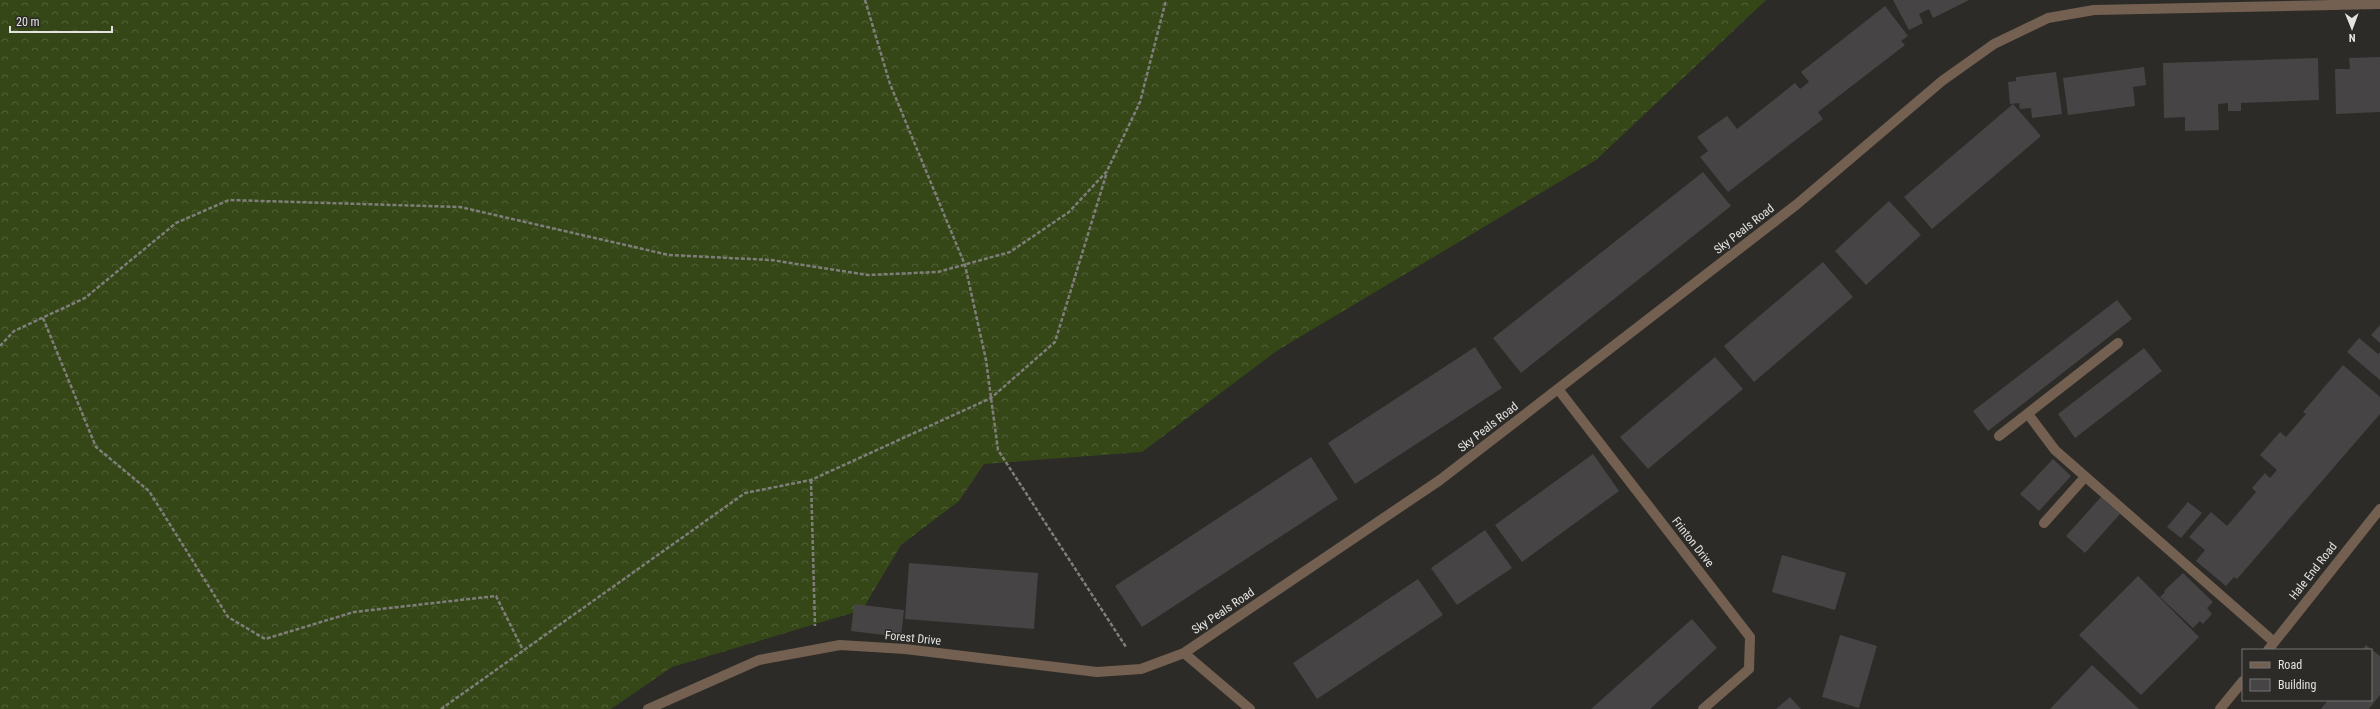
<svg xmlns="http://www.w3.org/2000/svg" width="2380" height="709" viewBox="0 0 2380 709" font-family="'Roboto Condensed',sans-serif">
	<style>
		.forest { fill: url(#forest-crowns) }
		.building { fill: #474445 }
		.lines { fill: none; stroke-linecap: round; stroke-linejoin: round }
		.path { stroke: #7f7e7b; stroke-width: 2.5; stroke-dasharray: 4 2; stroke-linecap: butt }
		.service { stroke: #746050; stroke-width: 10 }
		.minor { stroke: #746050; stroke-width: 10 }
		.tertiary { stroke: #746050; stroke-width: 10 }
		.labels { text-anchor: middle; stroke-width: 3; stroke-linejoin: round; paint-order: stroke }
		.street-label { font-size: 12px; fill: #e4e3e1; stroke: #2c2b28 }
	</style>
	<defs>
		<pattern id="forest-crowns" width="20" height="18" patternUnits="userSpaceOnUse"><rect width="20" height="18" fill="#354717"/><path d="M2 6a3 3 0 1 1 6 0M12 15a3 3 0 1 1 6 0" fill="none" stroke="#526138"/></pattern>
	</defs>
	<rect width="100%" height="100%" fill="#2c2b28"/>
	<!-- forest -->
	<path class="forest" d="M0,0H1766L1596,160L1278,350L1142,452L984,464L959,501L901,545L862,610L672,667L611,709H0Z"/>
	<!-- building -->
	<path class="building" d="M1893,0H1969L1933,18L1929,9L1919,14L1923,23L1909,30Z
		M1885,6L1908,36L1901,41L1905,45L1818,112L1823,119L1728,192L1700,157L1708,151L1697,137L1727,116L1737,129L1795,83L1800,89L1809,82L1801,72Z
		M2380,57V112L2336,114L2335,69H2350L2349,58Z
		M2318,58L2319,100L2241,103V111H2228V103L2218,104L2219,130L2185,131V117L2164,118L2163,63Z
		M2144,67L2146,85L2133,87L2135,106L2068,115L2063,78Z
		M2056,72L2062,114L2032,118L2031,108L2020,109L2019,103L2010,104L2008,82L2016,81V77Z
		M2013,104L2041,136L1932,229L1904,197Z
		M1703,172L1731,206L1521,373L1493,338Z
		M1889,201L1921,235L1866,285L1835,251Z
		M1823,262L1853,297L1754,382L1724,346Z
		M2117,300L2132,319L1988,431L1973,411Z
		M2380,325V343L2371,335Z
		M2359,338L2378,354L2380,352V380L2347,352Z
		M1475,347L1502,388L1355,484L1328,443Z
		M2144,348L2162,371L2075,438L2058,414Z
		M1715,357L1743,389L1648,469L1620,437Z
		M2343,365L2380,397V414L2237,579L2234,577L2226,586L2196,561L2205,550L2189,537L2211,512L2227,526L2256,492L2252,488L2265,473L2270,478L2277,470L2260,455L2280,432L2286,437L2306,414L2303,412Z
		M1593,454L1619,491L1522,562L1495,525Z
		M1311,457L1338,499L1142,627L1115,586Z
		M2053,459L2071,476L2039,511L2020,494Z
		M2101,497L2120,514L2085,553L2066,536Z
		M2188,502L2202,513L2181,538L2167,527Z
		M1485,530L1512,568L1457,605L1431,568Z
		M1782,555L1846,573L1835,610L1772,592Z
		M909,563L1038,573L1034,629L905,619Z
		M2183,573L2213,602L2207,608L2212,614L2203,624L2200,621L2193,628L2160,597L2165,592L2164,591Z
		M2138,576L2199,637L2141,695L2079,635Z
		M1418,579L1443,615L1317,699L1293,663Z
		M854,604L904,610L901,637L851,631Z
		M1692,619L1717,648L1650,709H1591Z
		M1840,635L1877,646L1859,708L1822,697Z
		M2366,645L2380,656V695L2369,709H2321L2328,700H2371V650H2362Z
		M2092,665L2139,709H2050Z
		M1790,697L1801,709H1776Z"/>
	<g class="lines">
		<!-- path -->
		<path class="path" d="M865,0L890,84L965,265L986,360L998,450L1126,647
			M43,318L96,447L149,491L228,617L265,639L354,612L496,596L523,650
			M0,346L14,331L85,298L176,223L229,200L460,207L669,255L771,260L868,275L938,272L1010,252L1069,212L1107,171L1140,102L1166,0
			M811,480L815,626
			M441,709L745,493L811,480L991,398L1055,342L1107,172"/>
		<!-- service -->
		<path class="service" d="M2028,414L2055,450L2274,642
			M1999,436L2118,343
			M2044,523L2085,477"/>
		<!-- minor -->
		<path class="minor" d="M1558,389L1750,637L1749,669L1703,709
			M1184,653L1250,709
			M648,709L759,660L840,645L905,649L1097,672L1141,669L1184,653L1440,480L1796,205L1942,81L1994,44L2048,18L2094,10L2380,4"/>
		<!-- tertiary -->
		<path class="tertiary" d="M2268,650L2380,509
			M2220,709L2243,681"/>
	</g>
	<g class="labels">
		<!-- street labels -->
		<g class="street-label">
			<text transform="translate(1744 229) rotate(-38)" y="4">Sky Peals Road</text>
			<text transform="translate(1488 427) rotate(-38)" y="4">Sky Peals Road</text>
			<text transform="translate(1693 542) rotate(52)" y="4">Frinton Drive</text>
			<text transform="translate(2313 571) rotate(-52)" y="4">Hale End Road</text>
			<text transform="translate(1223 611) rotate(-34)" y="4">Sky Peals Road</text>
			<text transform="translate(913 638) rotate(6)" y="4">Forest Drive</text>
		</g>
	</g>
	<!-- legend -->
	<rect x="2242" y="649" width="130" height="52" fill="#2c2b28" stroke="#767572"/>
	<rect x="2250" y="662" width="20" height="6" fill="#746050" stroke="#767572"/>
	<text x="2278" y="669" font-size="12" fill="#e4e3e1">Road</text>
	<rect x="2250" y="679" width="20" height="12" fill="#474445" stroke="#767572"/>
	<text x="2278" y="689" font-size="12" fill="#e4e3e1">Building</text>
	<!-- north arrow -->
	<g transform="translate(2352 28) rotate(179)" stroke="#2c2b28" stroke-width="3" paint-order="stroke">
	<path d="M0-3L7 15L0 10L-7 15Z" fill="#e4e3e1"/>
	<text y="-6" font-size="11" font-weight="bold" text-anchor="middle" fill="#e4e3e1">N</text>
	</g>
	<!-- scale -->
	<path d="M10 26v6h102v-6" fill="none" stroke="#e4e3e1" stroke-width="2"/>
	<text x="16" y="26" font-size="12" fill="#e4e3e1" stroke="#2c2b28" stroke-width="3" paint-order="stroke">20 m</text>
</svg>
